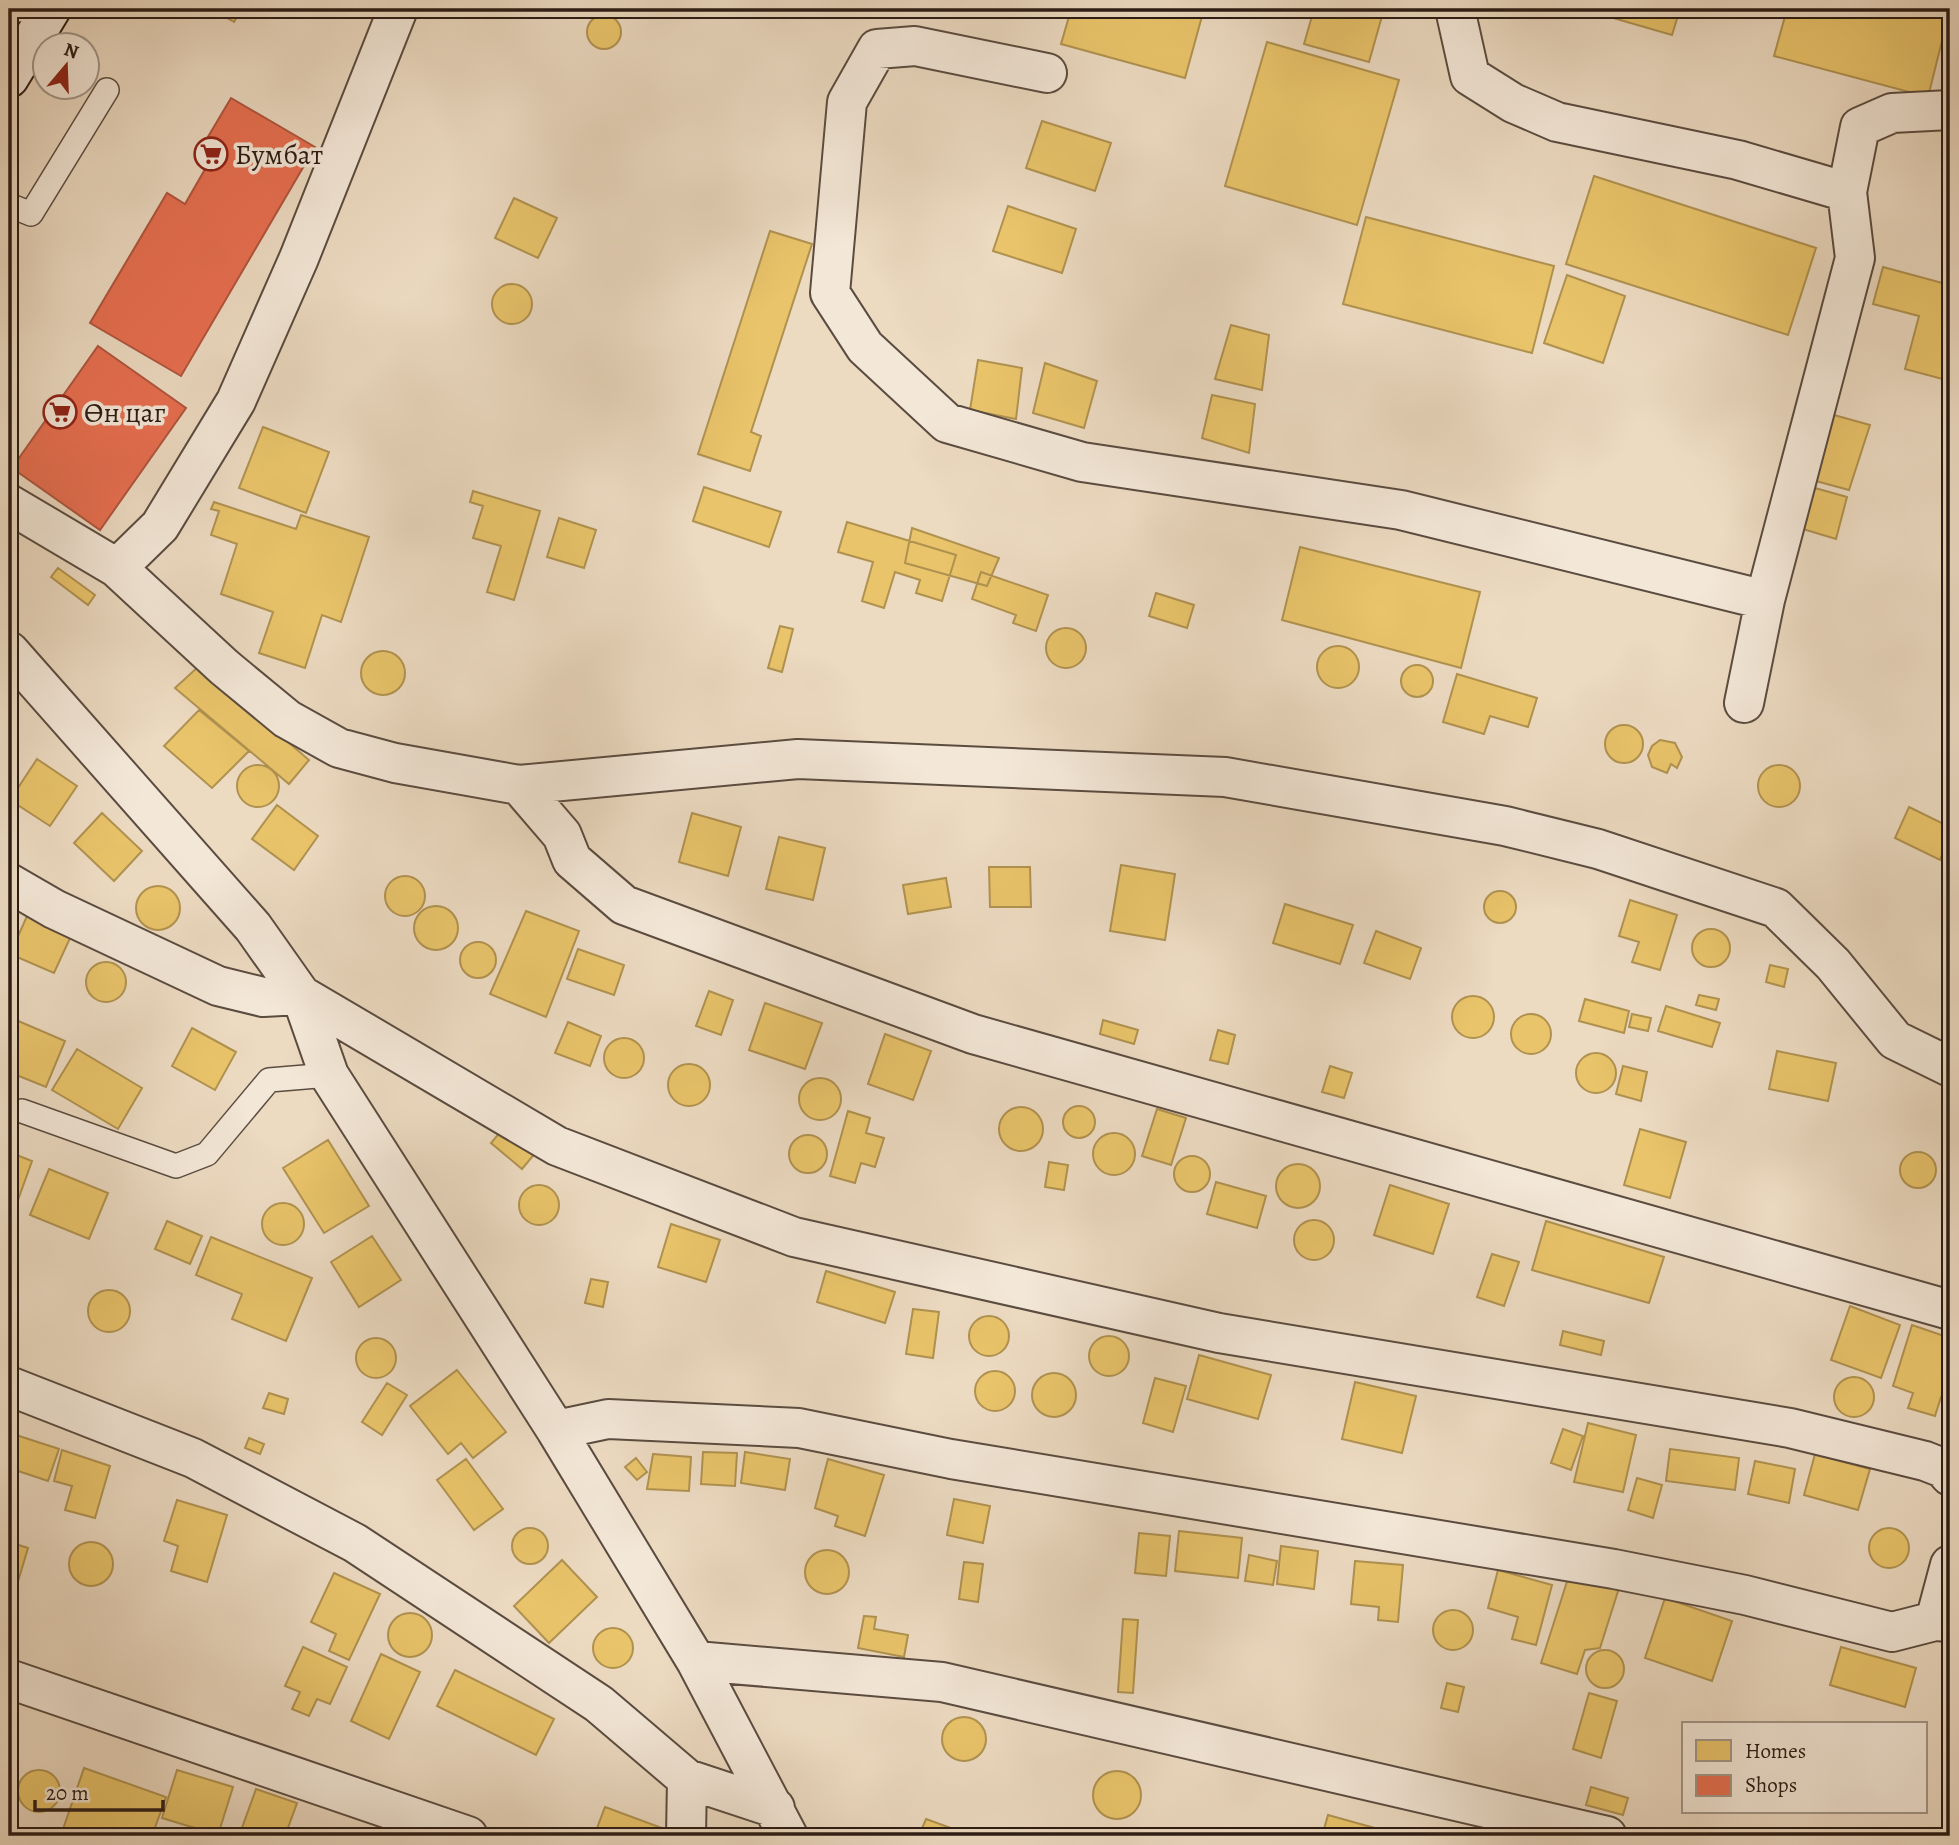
<svg xmlns="http://www.w3.org/2000/svg" width="1959" height="1845" viewBox="0 0 1959 1845" font-family="Alegreya,serif">
	<style>
		.homes { fill: #e9c46a; stroke: #b09250; stroke-width: 2 }
		.shops { fill: #e76f51; stroke: #af563f; stroke-width: 2 }
		.lines { fill: none; stroke-linecap: round; stroke-linejoin: round }
		.service-casing { stroke: #5b4c40; stroke-width: 26 }
		.minor-casing { stroke: #5b4c40; stroke-width: 42 }
		.secondary-casing { stroke: #2b1c15; stroke-width: 42 }
		.service { stroke: #f3e7d7; stroke-width: 23 }
		.minor { stroke: #f3e7d7; stroke-width: 38 }
		.secondary { stroke: #f3e7d7; stroke-width: 38 }
		.labels { text-anchor: middle; stroke-width: 7; stroke-linejoin: round; paint-order: stroke }
		.poi-label { font-size: 28px; fill: #2b1c15; stroke: #f3e7d7; text-anchor: start }
	</style>
	<rect width="100%" height="100%" fill="#ecdac1"/>
	<filter id="stains"><feTurbulence type="fractalNoise" baseFrequency=".00286" numOctaves="4"/><feColorMatrix values="0 0 0 0 .2 0 0 0 0 .09 0 0 0 0 .02 0 0 0 .5 -.17"/></filter>
	<radialGradient id="worn" r=".72"><stop offset=".6" stop-color="#630" stop-opacity="0"/><stop offset="1" stop-color="#630" stop-opacity=".3"/></radialGradient>
	<!-- homes -->
	<path class="homes" d="M212,9H242L234,22Z
		M1053,9H1204L1185,78L1061,44L1070,13Z
		M1314,9H1384L1369,62L1304,44Z
		M1582,9H1680L1672,35Z
		M1787,9H1950L1928,97L1774,56Z
		M587 32a17 17 0 1 1 34 0a17 17 0 1 1-34 0Z
		M1267,42L1399,80L1357,225L1225,186Z
		M1042,121L1111,143L1095,191L1026,168Z
		M1594,176L1816,248L1788,335L1566,264Z
		M514,198L557,218L538,258L495,238Z
		M1008,206L1076,229L1062,273L993,251Z
		M1366,217L1554,266L1532,353L1343,304Z
		M770,231L812,244L751,432L761,436L750,471L698,454Z
		M1883,267L1950,285V381L1905,369L1919,316L1873,304Z
		M1567,275L1625,296L1603,363L1544,343Z
		M492 304a20 20 0 1 1 40 0a20 20 0 1 1-40 0Z
		M1231,325L1269,335L1262,390L1215,379Z
		M978,360L1022,368L1016,419L970,410Z
		M1045,363L1097,381L1084,428L1033,413Z
		M1212,395L1255,404L1249,453L1202,438Z
		M1834,415L1870,425L1849,490L1816,481Z
		M263,427L329,452L306,513L239,488Z
		M704,487L781,512L769,547L693,521Z
		M1815,488L1847,497L1836,539L1803,529Z
		M473,491L540,511L514,600L487,592L501,546L473,538L483,506L470,502Z
		M214,502L296,529L301,515L369,537L341,622L322,615L305,668L259,653L273,612L221,594L237,544L211,535L219,511L211,509Z
		M559,518L596,530L584,568L547,557Z
		M847,522L956,555L942,601L916,593L920,580L895,572L884,608L862,601L873,562L838,552Z
		M912,528L999,558L987,586L905,563Z
		M1300,547L1480,592L1461,668L1282,620Z
		M58,568L95,595L88,605L51,577Z
		M981,572L1048,595L1036,631L1013,623L1016,615L972,599Z
		M1156,593L1194,605L1187,628L1149,616Z
		M780,626L793,629L782,672L768,668Z
		M1046 648a20 20 0 1 1 40 0a20 20 0 1 1-40 0Z
		M1317 667a21 21 0 1 1 42 0a21 21 0 1 1-42 0Z
		M361 673a22 22 0 1 1 44 0a22 22 0 1 1-44 0Z
		M1401 681a16 16 0 1 1 32 0a16 16 0 1 1-32 0Z
		M199,666L309,760L289,784L175,688Z
		M1457,674L1537,698L1528,727L1490,716L1484,734L1443,722Z
		M199,710L249,751L212,788L164,746Z
		M1605 744a19 19 0 1 1 38 0a19 19 0 1 1-38 0Z
		M1660,740L1675,743L1682,757L1677,768L1671,764L1667,773L1652,767L1648,755L1652,746Z
		M37,759L77,786L50,826L10,800Z
		M237 786a21 21 0 1 1 42 0a21 21 0 1 1-42 0Z
		M1758 786a21 21 0 1 1 42 0a21 21 0 1 1-42 0Z
		M277,805L318,836L294,870L252,839Z
		M1909,807L1950,827V836L1940,860L1895,838Z
		M102,813L142,851L114,881L74,843Z
		M692,813L741,827L728,876L679,862Z
		M779,837L825,848L813,900L766,889Z
		M1121,865L1175,874L1165,940L1110,931Z
		M989,867H1030L1031,907H990Z
		M385 896a20 20 0 1 1 40 0a20 20 0 1 1-40 0Z
		M946,878L951,907L908,914L903,885Z
		M136 908a22 22 0 1 1 44 0a22 22 0 1 1-44 0Z
		M1484 907a16 16 0 1 1 32 0a16 16 0 1 1-32 0Z
		M1630,900L1677,915L1660,970L1632,962L1639,942L1619,936Z
		M1285,904L1353,925L1340,964L1273,943Z
		M414 928a22 22 0 1 1 44 0a22 22 0 1 1-44 0Z
		M526,911L579,931L546,1017L490,994Z
		M27,916L71,936L54,973L10,954Z
		M1692 948a19 19 0 1 1 38 0a19 19 0 1 1-38 0Z
		M1376,931L1421,948L1410,979L1364,963Z
		M460 960a18 18 0 1 1 36 0a18 18 0 1 1-36 0Z
		M578,949L624,965L614,995L567,979Z
		M86 982a20 20 0 1 1 40 0a20 20 0 1 1-40 0Z
		M1770,965L1788,969L1784,987L1766,982Z
		M709,991L733,1000L721,1035L696,1026Z
		M1699,995L1719,999L1716,1010L1696,1005Z
		M1452 1017a21 21 0 1 1 42 0a21 21 0 1 1-42 0Z
		M1585,999L1629,1011L1624,1033L1579,1021Z
		M765,1003L822,1023L805,1069L749,1050Z
		M1666,1006L1720,1023L1712,1047L1658,1031Z
		M1632,1014L1651,1018L1648,1031L1629,1027Z
		M1511 1034a20 20 0 1 1 40 0a20 20 0 1 1-40 0Z
		M9,1017L65,1041L46,1087L9,1072Z
		M1103,1020L1138,1030L1134,1044L1100,1034Z
		M568,1022L601,1036L590,1066L555,1053Z
		M192,1028L236,1052L215,1090L172,1066Z
		M1218,1030L1235,1035L1228,1064L1210,1060Z
		M885,1034L931,1051L913,1100L868,1084Z
		M604 1058a20 20 0 1 1 40 0a20 20 0 1 1-40 0Z
		M77,1049L142,1088L118,1129L52,1090Z
		M1777,1051L1836,1063L1828,1101L1769,1089Z
		M1576 1073a20 20 0 1 1 40 0a20 20 0 1 1-40 0Z
		M668 1085a21 21 0 1 1 42 0a21 21 0 1 1-42 0Z
		M1330,1066L1352,1073L1344,1098L1322,1092Z
		M1623,1066L1647,1072L1641,1101L1616,1094Z
		M799 1099a21 21 0 1 1 42 0a21 21 0 1 1-42 0Z
		M1063 1122a16 16 0 1 1 32 0a16 16 0 1 1-32 0Z
		M999 1129a22 22 0 1 1 44 0a22 22 0 1 1-44 0Z
		M1157,1109L1186,1118L1171,1165L1142,1156Z
		M848,1111L870,1118L866,1133L884,1138L875,1167L861,1163L855,1183L830,1176Z
		M506,1125L537,1151L522,1169L491,1143Z
		M1640,1129L1686,1142L1670,1198L1624,1185Z
		M1093 1154a21 21 0 1 1 42 0a21 21 0 1 1-42 0Z
		M789 1154a19 19 0 1 1 38 0a19 19 0 1 1-38 0Z
		M328,1140L369,1206L324,1233L283,1168Z
		M1900 1170a18 18 0 1 1 36 0a18 18 0 1 1-36 0Z
		M9,1152L32,1161L18,1200L9,1196Z
		M1174 1174a18 18 0 1 1 36 0a18 18 0 1 1-36 0Z
		M1049,1162L1068,1165L1064,1190L1045,1187Z
		M1276 1186a22 22 0 1 1 44 0a22 22 0 1 1-44 0Z
		M49,1169L108,1193L89,1239L30,1215Z
		M1216,1182L1266,1196L1257,1228L1207,1214Z
		M519 1205a20 20 0 1 1 40 0a20 20 0 1 1-40 0Z
		M1390,1185L1449,1204L1433,1254L1374,1235Z
		M262 1224a21 21 0 1 1 42 0a21 21 0 1 1-42 0Z
		M1294 1240a20 20 0 1 1 40 0a20 20 0 1 1-40 0Z
		M167,1221L202,1236L190,1264L155,1249Z
		M1546,1221L1664,1257L1649,1303L1532,1270Z
		M671,1224L720,1240L706,1282L658,1267Z
		M372,1236L401,1280L359,1307L331,1262Z
		M211,1237L312,1278L286,1341L232,1319L242,1294L196,1275Z
		M1492,1254L1519,1262L1504,1306L1477,1297Z
		M826,1271L895,1292L885,1323L817,1302Z
		M591,1279L608,1282L603,1307L585,1303Z
		M88 1311a21 21 0 1 1 42 0a21 21 0 1 1-42 0Z
		M1850,1306L1900,1325L1881,1378L1831,1360Z
		M913,1309L939,1312L933,1358L906,1354Z
		M969 1336a20 20 0 1 1 40 0a20 20 0 1 1-40 0Z
		M1912,1325L1950,1338V1400L1941,1397L1935,1416L1908,1408L1913,1393L1893,1386Z
		M1563,1331L1604,1341L1601,1355L1560,1345Z
		M1089 1356a20 20 0 1 1 40 0a20 20 0 1 1-40 0Z
		M356 1358a20 20 0 1 1 40 0a20 20 0 1 1-40 0Z
		M1199,1355L1271,1375L1258,1419L1187,1399Z
		M457,1370L506,1432L473,1458L461,1443L448,1454L410,1406Z
		M975 1391a20 20 0 1 1 40 0a20 20 0 1 1-40 0Z
		M1032 1395a22 22 0 1 1 44 0a22 22 0 1 1-44 0Z
		M1834 1397a20 20 0 1 1 40 0a20 20 0 1 1-40 0Z
		M1155,1378L1186,1386L1173,1432L1143,1423Z
		M1355,1382L1416,1396L1402,1453L1342,1439Z
		M387,1383L407,1395L382,1435L362,1422Z
		M269,1393L288,1399L284,1414L263,1408Z
		M1588,1423L1636,1435L1623,1492L1574,1482Z
		M1563,1429L1583,1436L1571,1470L1551,1463Z
		M10,1433L59,1449L48,1481L9,1468Z
		M249,1438L264,1444L260,1454L245,1448Z
		M1670,1449L1739,1458L1735,1490L1666,1481Z
		M62,1450L110,1466L95,1518L65,1510L72,1486L54,1481Z
		M703,1452L737,1453L735,1486L701,1484Z
		M745,1452L790,1459L785,1490L741,1483Z
		M653,1454L691,1457L689,1491L647,1489Z
		M1815,1454L1870,1469L1858,1510L1804,1495Z
		M636,1458L647,1472L637,1480L625,1467Z
		M466,1459L503,1509L474,1530L437,1480Z
		M828,1459L884,1475L865,1536L835,1526L838,1516L815,1508Z
		M1755,1461L1795,1469L1789,1503L1748,1494Z
		M1637,1478L1662,1485L1653,1518L1628,1510Z
		M954,1499L990,1506L983,1543L947,1535Z
		M177,1500L227,1515L207,1582L171,1571L178,1546L164,1541Z
		M1869 1548a20 20 0 1 1 40 0a20 20 0 1 1-40 0Z
		M512 1546a18 18 0 1 1 36 0a18 18 0 1 1-36 0Z
		M1179,1531L1242,1538L1238,1578L1175,1571Z
		M1139,1533L1170,1536L1166,1576L1135,1573Z
		M69 1564a22 22 0 1 1 44 0a22 22 0 1 1-44 0Z
		M9,1542L28,1548L17,1585L9,1583Z
		M1281,1546L1318,1551L1314,1589L1277,1584Z
		M805 1572a22 22 0 1 1 44 0a22 22 0 1 1-44 0Z
		M1249,1555L1277,1561L1273,1585L1245,1581Z
		M562,1560L597,1597L549,1643L514,1606Z
		M1355,1561L1403,1565L1398,1622L1378,1620L1379,1607L1351,1604Z
		M964,1562L983,1564L978,1602L959,1599Z
		M1571,1569L1620,1585L1600,1648L1585,1650L1577,1674L1541,1663Z
		M1498,1570L1552,1585L1536,1645L1512,1639L1518,1617L1488,1608Z
		M334,1573L380,1594L349,1660L329,1651L336,1634L311,1622Z
		M1665,1598L1732,1621L1712,1681L1645,1658Z
		M1433 1630a20 20 0 1 1 40 0a20 20 0 1 1-40 0Z
		M388 1635a22 22 0 1 1 44 0a22 22 0 1 1-44 0Z
		M864,1616L876,1617L874,1629L908,1635L904,1657L858,1648Z
		M1123,1619L1138,1620L1133,1693L1118,1692Z
		M593 1648a20 20 0 1 1 40 0a20 20 0 1 1-40 0Z
		M303,1647L347,1667L330,1704L317,1699L309,1716L292,1709L300,1692L285,1686Z
		M1841,1647L1916,1668L1905,1707L1830,1685Z
		M1586 1669a19 19 0 1 1 38 0a19 19 0 1 1-38 0Z
		M381,1654L420,1672L389,1739L351,1721Z
		M455,1670L554,1719L536,1755L437,1706Z
		M1447,1683L1464,1687L1458,1712L1441,1708Z
		M1589,1693L1617,1701L1601,1758L1573,1749Z
		M1950,1697V1724L1943,1721Z
		M942 1739a22 22 0 1 1 44 0a22 22 0 1 1-44 0Z
		M84,1768L166,1797L152,1836H85L63,1829Z
		M177,1770L233,1787L218,1835L162,1818Z
		M18 1791a21 21 0 1 1 42 0a21 21 0 1 1-42 0Z
		M1093 1795a24 24 0 1 1 48 0a24 24 0 1 1-48 0Z
		M1591,1787L1628,1798L1623,1815L1586,1805Z
		M256,1789L297,1803L285,1836H239Z
		M605,1807L662,1828L659,1836H594Z
		M1328,1815L1389,1832L1388,1836H1322Z
		M926,1819L962,1832L960,1836L920,1833Z"/>
	<!-- shops -->
	<path class="shops" d="M231,98L315,147L181,376L90,323L167,193L185,204L208,164L196,157Z
		M98,346L186,408L100,530L12,468Z"/>
	<g class="lines">
		<defs>
			<path id="service" d="M9,12L23,9
				M9,205L31,214L107,90
				M22,1111L176,1166L207,1154L269,1080L329,1075"/>
			<path id="minor" d="M1047,73L915,46L877,49L847,102L830,293L865,347L947,423L1082,462L1401,510L1765,600L1855,258L1847,192L1738,160L1557,122L1513,103L1470,76L1455,9
				M1847,192L1860,127L1892,113L1950,110
				M9,504L117,568L224,667L287,719L339,748L395,763L519,785L562,835L572,860L624,905L973,1034L1950,1310
				M117,568L160,526L236,401L299,258L398,9
				M9,651L253,927L301,995L329,1075L556,1430L696,1661L788,1836
				M1744,703L1765,600
				M519,785L798,759L1225,777L1505,826L1598,849L1776,908L1833,964L1895,1040L1950,1067
				M9,883L54,909L218,986L263,997L301,995L557,1146L794,1237L1219,1333L1790,1428L1925,1461L1943,1468L1950,1476
				M9,1386L193,1458L355,1543L599,1704L687,1779L775,1808
				M556,1430L608,1419L799,1428L951,1459L1614,1569L1745,1595L1892,1632L1935,1621L1950,1622
				M1935,1621L1950,1565
				M696,1661L942,1682L1607,1836
				M9,1679L468,1836
				M686,1836L687,1779"/>
			<path id="secondary" d="M9,78L51,9"/>
		</defs>
		<!-- service casing -->
		<use href="#service" class="service-casing"/>
		<!-- minor casing -->
		<use href="#minor" class="minor-casing"/>
		<!-- secondary casing -->
		<use href="#secondary" class="secondary-casing"/>
		<!-- service -->
		<use href="#service" class="service"/>
		<!-- minor -->
		<use href="#minor" class="minor"/>
		<!-- secondary -->
		<use href="#secondary" class="secondary"/>
	</g>
	<!-- icons -->
	<defs>
		<symbol id="supermarket-ring" viewBox="-11 -11 22 22"><circle r="9.5" fill="#f3e7d7" stroke="#8f2418" stroke-width="1.5"/><path d="M-6-5.5h2.5l.6 2H6L4.5 2H-2.5L-4.4-4H-6ZM-1.5 3.2a1.3 1.3 0 1 0 .1 0ZM3 3.2a1.3 1.3 0 1 0 .1 0Z" fill="#8f2418"/></symbol>
	</defs>
	<g fill-rule="evenodd">
		<use href="#supermarket-ring" x="192" y="135" width="38" height="38"/>
		<use href="#supermarket-ring" x="41" y="393" width="38" height="38"/>
	</g>
	<g class="labels">
		<!-- poi labels -->
		<g class="poi-label">
			<text x="235" y="164">Бумбат</text>
			<text x="84" y="422">Өн цаг</text>
		</g>
	</g>
	<!-- margin -->
	<rect width="1959" height="1845" fill="none" stroke="#ecdac1" stroke-width="35"/>
	<rect x="10" y="10" width="1938" height="1824" fill="none" stroke="#2b1c15" stroke-width="3.5"/>
	<rect x="18" y="18" width="1924" height="1810" fill="none" stroke="#2b1c15" stroke-width="2"/>
	<!-- legend -->
	<rect x="1682" y="1722" width="245" height="91" fill="#f3e7d7" stroke="#a39689" stroke-width="2"/>
	<rect x="1696" y="1740" width="35" height="21" fill="#e9c46a" stroke="#a39689" stroke-width="2"/>
	<text x="1745" y="1758" font-size="21" fill="#2b1c15">Homes</text>
	<rect x="1696" y="1775" width="35" height="21" fill="#e76f51" stroke="#a39689" stroke-width="2"/>
	<text x="1745" y="1792" font-size="21" fill="#2b1c15">Shops</text>
	<!-- north arrow -->
	<g transform="translate(66 66) rotate(19)"><circle r="33" fill="#f3e7d7" stroke="#a39689" stroke-width="2"/>
	<path d="M0-5L12 26L0 18L-12 26Z" fill="#8f2418"/>
	<text y="-10" font-size="19" font-weight="bold" text-anchor="middle" fill="#2b1c15">N</text>
	</g>
	<!-- scale -->
	<path d="M35 1800v10h128v-10" fill="none" stroke="#2b1c15" stroke-width="3.5"/>
	<text x="46" y="1800" font-size="21" fill="#2b1c15" stroke="#f3e7d7" stroke-width="5" paint-order="stroke">20 m</text>
	<rect width="100%" height="100%" filter="url(#stains)"/>
	<rect width="100%" height="100%" fill="url(#worn)"/>
</svg>
